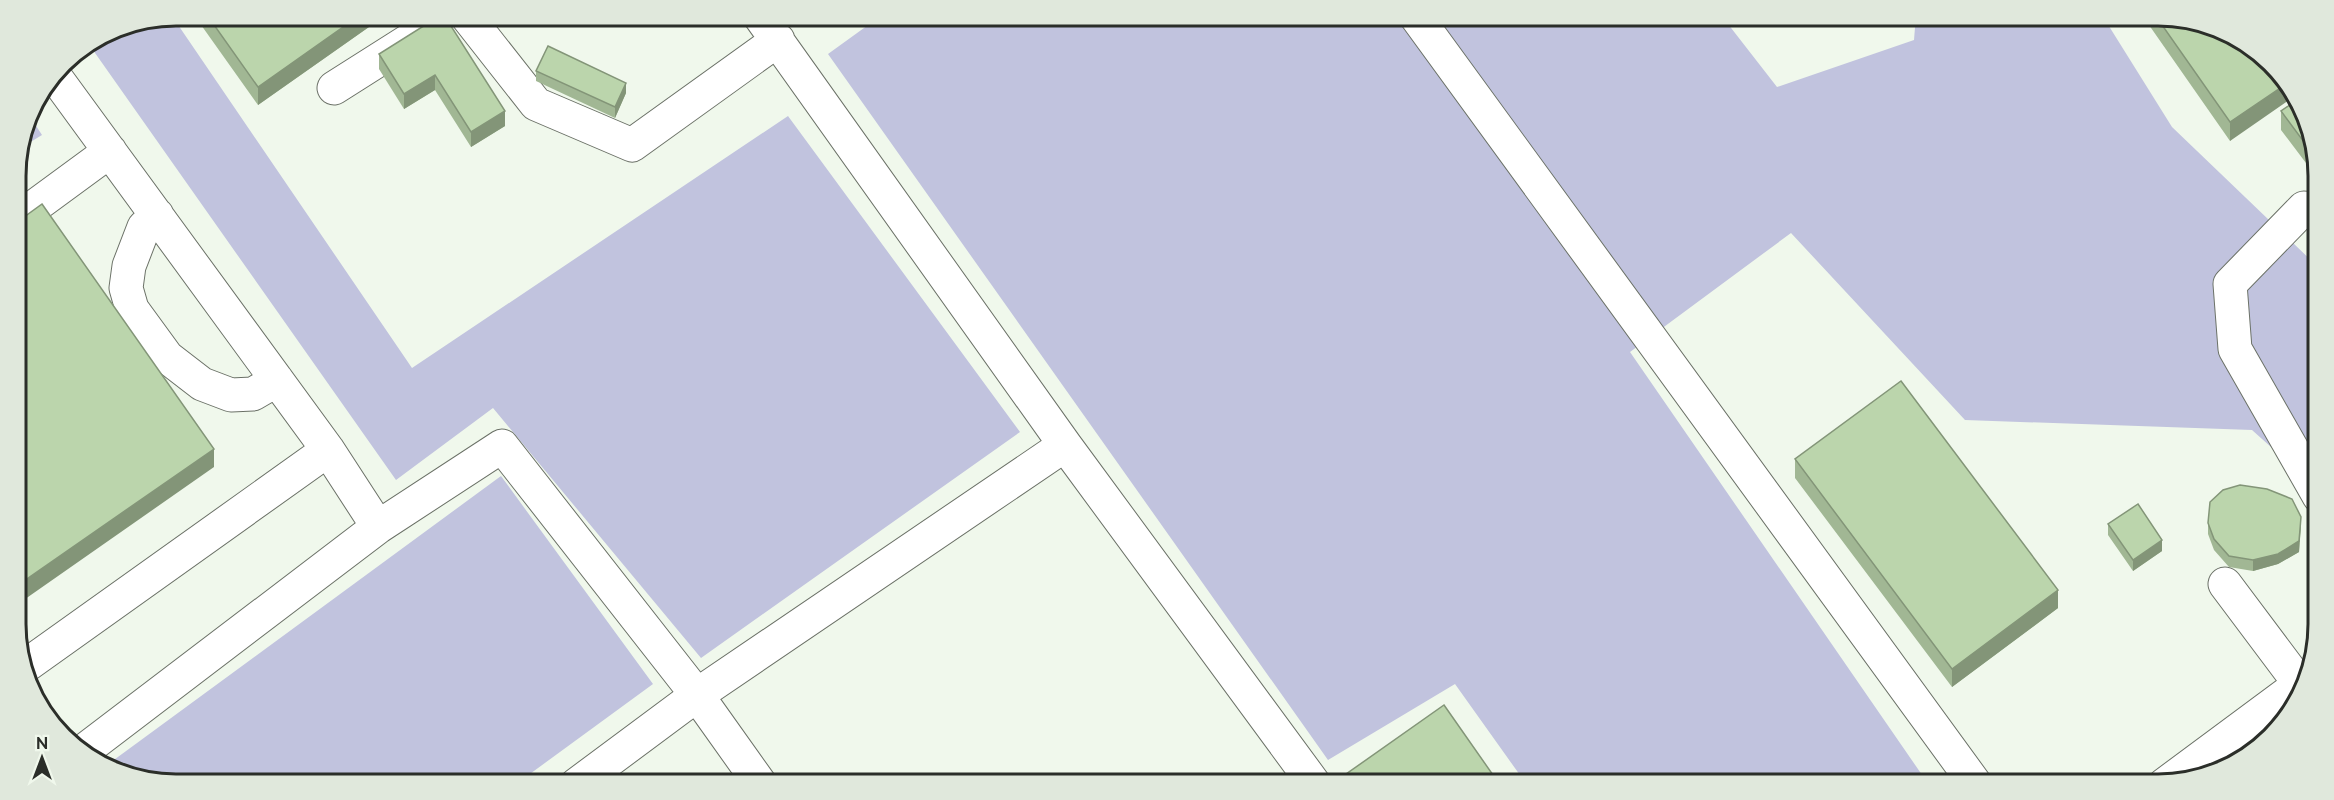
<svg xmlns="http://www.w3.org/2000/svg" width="2334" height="800" viewBox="0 0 2334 800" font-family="Raleway,sans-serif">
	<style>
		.green { fill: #c1c3de }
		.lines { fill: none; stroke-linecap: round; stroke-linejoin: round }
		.minor-casing { stroke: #6b7167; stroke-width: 35 }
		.minor { stroke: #fff; stroke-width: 33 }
		.wall { fill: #a1b794 }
		.shaded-wall { fill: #839578 }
		.building { fill: #bbd5ac; stroke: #839578; stroke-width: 1.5 }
		.rim { fill: none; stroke: #2b2e29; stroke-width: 3 }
	</style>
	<rect width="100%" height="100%" fill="#f0f8ec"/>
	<!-- green -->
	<path class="green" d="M882,15H1721L1777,87L1914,40L1916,15H2102L2172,127L2318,267L2319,490L2252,430L1965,420L1791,233L1630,352L1929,785H1527L1455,684L1328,760L828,54Z
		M172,16L412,368L788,116L1020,432L701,658L493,408L396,480L88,43L114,27Z
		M29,115L42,135L19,149L29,116Z
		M501,476L653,684L523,779L519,785H175L124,777L107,765Z"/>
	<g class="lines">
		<defs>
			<path id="minor" d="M466,15L536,104L632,145L778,40
				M759,15L1065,445L1315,785
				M1415,15L1976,785
				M54,75L328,450L378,527
				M334,88L416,36
				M2304,208L2230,284L2235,349L2319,496
				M157,215L144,227L129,266L126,288L132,309L167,357L202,384L231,395L253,394L277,380
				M16,220L110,151
				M2225,584L2300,684
				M24,667L328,450
				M85,750L378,527L502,446L697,695L761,785
				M576,785L697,695L1065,445
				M2164,785L2311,676"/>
		</defs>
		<!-- minor casing -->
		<use href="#minor" class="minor-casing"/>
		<!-- minor -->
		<use href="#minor" class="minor"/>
	</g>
	<!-- wall -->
	<path class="wall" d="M194,15H386L258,105Z
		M441,15L505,126L471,147L435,90L404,109L379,69V54Z
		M813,15H826L818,21Z
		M2142,15H2159L2279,70L2230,141Z
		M536,71L626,93L615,118L536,81Z
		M2281,111L2318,154V179L2281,130Z
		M1795,459L2058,608L1952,687L1795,478Z
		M2208,523L2301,527L2299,552L2278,564L2253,571L2229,567L2214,550L2208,534Z
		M2108,524L2162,551L2133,571L2108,535Z"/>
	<!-- shaded-wall -->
	<path class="shaded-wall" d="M360,15H386L258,105V87Z
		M818,15H826L818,21Z
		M435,75V90L404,109V94Z
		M626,83V93L615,118V107Z
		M2286,84L2292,98L2230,141V122Z
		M505,111V126L471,147V132Z
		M214,449V467L18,604V585Z
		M2301,517L2299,552L2278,564L2253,571V560Z
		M2162,540V551L2133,571V560Z
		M2058,590V608L1952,687V669Z"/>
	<!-- building -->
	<path class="building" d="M207,15H360L258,87Z
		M441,15H444L505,111L471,132L435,75L404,94L379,54Z
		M2155,15L2210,23L2279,70L2286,84L2230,122Z
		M548,46L626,83L615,107L536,71Z
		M2294,102L2318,154V161L2281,111Z
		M42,204L214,449L18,585L16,223Z
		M1901,381L2058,590L1952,669L1795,459Z
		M2240,485L2267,489L2292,499L2301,517L2299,541L2278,554L2253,560L2229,556L2214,539L2208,523L2210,502L2223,490Z
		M2138,504L2162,540L2133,560L2108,524Z
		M1444,705L1500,785H1343L1339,779Z"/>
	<!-- crop -->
	<path d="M0 0H2334V800H0ZM176 26H2158A150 150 0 0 1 2308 176V624A150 150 0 0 1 2158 774H176A150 150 0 0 1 26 624V176A150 150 0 0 1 176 26Z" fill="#e0e8dc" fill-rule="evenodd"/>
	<path class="rim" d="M176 26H2158A150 150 0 0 1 2308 176V624A150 150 0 0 1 2158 774H176A150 150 0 0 1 26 624V176A150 150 0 0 1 176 26Z"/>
	<!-- north arrow -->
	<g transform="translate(42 758)" stroke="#f0f8ec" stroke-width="4.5" paint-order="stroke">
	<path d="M0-4.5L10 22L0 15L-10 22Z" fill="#2b2e29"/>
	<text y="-9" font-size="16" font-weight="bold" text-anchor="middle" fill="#2b2e29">N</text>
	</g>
</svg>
